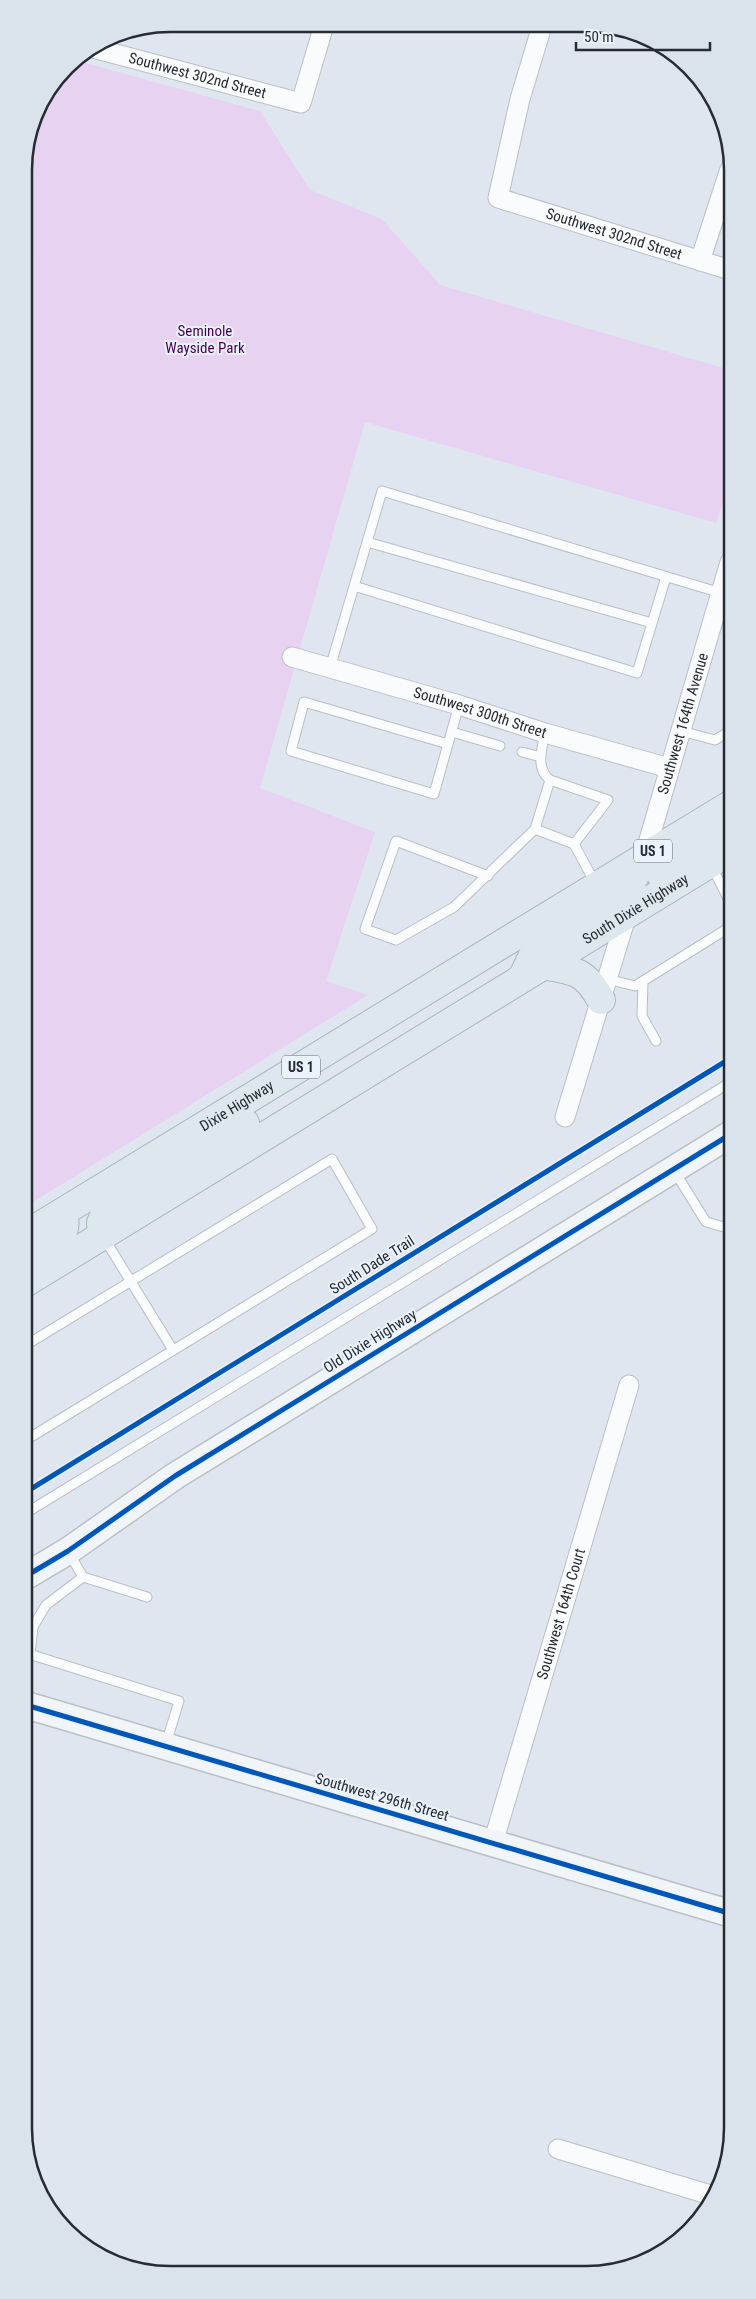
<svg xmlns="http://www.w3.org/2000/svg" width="756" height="2299" viewBox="0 0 756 2299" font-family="'Roboto Condensed',sans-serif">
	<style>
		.park { fill: #e7d2f2 }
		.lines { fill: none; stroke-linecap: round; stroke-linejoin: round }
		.lane-casing { stroke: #babfc6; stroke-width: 11 }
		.street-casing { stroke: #babfc6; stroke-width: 21 }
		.secondary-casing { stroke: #babfc6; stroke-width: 29 }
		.highway-casing { stroke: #a7b7c0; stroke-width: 30 }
		.lane { stroke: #fafbfd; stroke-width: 9 }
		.street { stroke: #fafbfd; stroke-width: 19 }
		.secondary { stroke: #f1f5f8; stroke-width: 26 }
		.highway { stroke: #dce8ed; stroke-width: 28 }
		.cycleway-casing { stroke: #eaf2fc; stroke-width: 8 }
		.cycleway { stroke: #0057b8; stroke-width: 5 }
		.labels { text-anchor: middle; stroke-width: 4; stroke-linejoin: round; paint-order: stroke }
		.shield { fill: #eaf2fc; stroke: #62676f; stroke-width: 1 }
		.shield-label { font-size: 14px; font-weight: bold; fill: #272c32 }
		.street-label { font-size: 15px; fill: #272c32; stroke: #eaf2fc }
		.park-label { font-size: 15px; fill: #470051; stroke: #eaf2fc }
		.rim { fill: none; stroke: #272c32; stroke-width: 2.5 }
	</style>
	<rect width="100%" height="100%" fill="#dfe6f0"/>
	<!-- park -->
	<path class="park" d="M75,60L260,111L310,190L382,219L440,285L730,370V482L716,523L365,422L260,788L375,832L326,981L368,995L25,1207L24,161L39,106Z"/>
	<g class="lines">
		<defs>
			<path id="lane" d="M367,542L652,623
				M354,586L637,673L666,577
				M330,668L382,491L721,593
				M681,731L715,740L730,731
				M452,732L500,746
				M545,733C542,749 535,768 550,780L535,829L574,844L595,883
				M448,744L434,794L291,751L304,702L448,744L459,705
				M522,752L541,757
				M550,780L608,800L574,844
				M711,865L730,902
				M488,876L396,841L365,929L396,940L454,907L535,829
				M607,979L635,986L730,927
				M643,981L642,1016L656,1041
				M675,1172L706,1222L731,1229
				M104,1238L173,1350
				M26,1345L332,1159L372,1229L26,1440
				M26,1513L731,1082
				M83,1577L147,1597
				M26,1653L179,1701L166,1744
				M30,1654L33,1627L46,1605L83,1577L69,1553"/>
			<g id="street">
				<path id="s1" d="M542,26L520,99L498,198L730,270"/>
				<path id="s2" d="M93,48L301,103L324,25"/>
				<path d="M700,261L730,169"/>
				<path id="s3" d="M292,657L459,705L545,733L669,768"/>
				<path id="s4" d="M644,857L730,562"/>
				<path d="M565,1117L627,914"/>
				<path id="s5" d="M493,1843L629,1385"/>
				<path d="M558,2149L714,2196"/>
			</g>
			<path id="secondary" d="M26,1576L68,1551L175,1476L731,1134
				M26,1705L732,1914"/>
			<g id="highway">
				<path d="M661,875L729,827L730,824"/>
				<path d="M541,965C573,970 585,970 601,1000"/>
				<path d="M522,978L538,945L598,910L628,888L641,864"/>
				<path id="s6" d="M25,1235L730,805"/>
				<path d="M103,1236L101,1223L106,1211L245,1123"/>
				<path d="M25,1260C44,1249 73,1238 62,1213"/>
				<path id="s7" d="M25,1283L730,851"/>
			</g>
		</defs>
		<!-- lane casing -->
		<use href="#lane" class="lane-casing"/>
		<!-- street casing -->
		<use href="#street" class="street-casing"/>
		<!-- secondary casing -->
		<use href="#secondary" class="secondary-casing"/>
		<!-- highway casing -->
		<use href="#highway" class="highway-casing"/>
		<!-- lane -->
		<use href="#lane" class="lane"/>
		<!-- street -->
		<use href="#street" class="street"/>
		<!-- secondary -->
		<use href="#secondary" class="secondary"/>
		<!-- highway -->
		<use href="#highway" class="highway"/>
		<defs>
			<path id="cycleway" d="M26,1492L731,1058
				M26,1576L68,1551L175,1476L731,1134
				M26,1705L732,1914"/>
		</defs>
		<!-- cycleway casing -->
		<use href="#cycleway" class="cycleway-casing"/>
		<!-- cycleway -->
		<use href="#cycleway" class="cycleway"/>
	</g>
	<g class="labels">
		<!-- shield labels -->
		<g class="shield">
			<rect x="634" y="839.5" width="38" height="23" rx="4"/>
			<rect x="282" y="1055.5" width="38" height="23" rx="4"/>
		</g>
		<g class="shield-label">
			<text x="653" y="856">US 1</text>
			<text x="301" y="1072">US 1</text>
		</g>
		<!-- street labels -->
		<g class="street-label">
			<text dy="5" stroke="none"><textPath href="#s2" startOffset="108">Southwest 302nd Street</textPath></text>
			<text dy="5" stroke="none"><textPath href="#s1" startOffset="299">Southwest 302nd Street</textPath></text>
			<text dy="5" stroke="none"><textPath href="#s3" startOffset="196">Southwest 300th Street</textPath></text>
			<text dy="5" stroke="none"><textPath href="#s4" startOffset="139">Southwest 164th Avenue</textPath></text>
			<text dy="5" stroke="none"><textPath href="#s7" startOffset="716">South Dixie Highway</textPath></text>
			<text dy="5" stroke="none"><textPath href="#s6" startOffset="248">Dixie Highway</textPath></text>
			<text transform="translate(372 1265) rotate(-32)" y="5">South Dade Trail</text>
			<text transform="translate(370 1341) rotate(-32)" y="5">Old Dixie Highway</text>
			<text dy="5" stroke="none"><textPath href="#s5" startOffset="239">Southwest 164th Court</textPath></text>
			<text transform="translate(382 1797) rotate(16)" y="5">Southwest 296th Street</text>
		</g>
		<!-- park labels -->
		<g class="park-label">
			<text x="205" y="336">Seminole<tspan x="205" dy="17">Wayside Park</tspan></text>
		</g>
	</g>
	<!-- crop -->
	<path d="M0 0H756V2299H0ZM170 32H586A138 138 0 0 1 724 170V2128A138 138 0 0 1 586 2266H170A138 138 0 0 1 32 2128V170A138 138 0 0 1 170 32Z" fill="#dae2ec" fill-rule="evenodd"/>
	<path class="rim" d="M170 32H586A138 138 0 0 1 724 170V2128A138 138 0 0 1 586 2266H170A138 138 0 0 1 32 2128V170A138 138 0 0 1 170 32Z"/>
	<!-- scale -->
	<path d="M576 42v8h134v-8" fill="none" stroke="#272c32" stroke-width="2.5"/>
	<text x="584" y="42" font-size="15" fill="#272c32" stroke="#eaf2fc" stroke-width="4" paint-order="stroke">50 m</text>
</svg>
